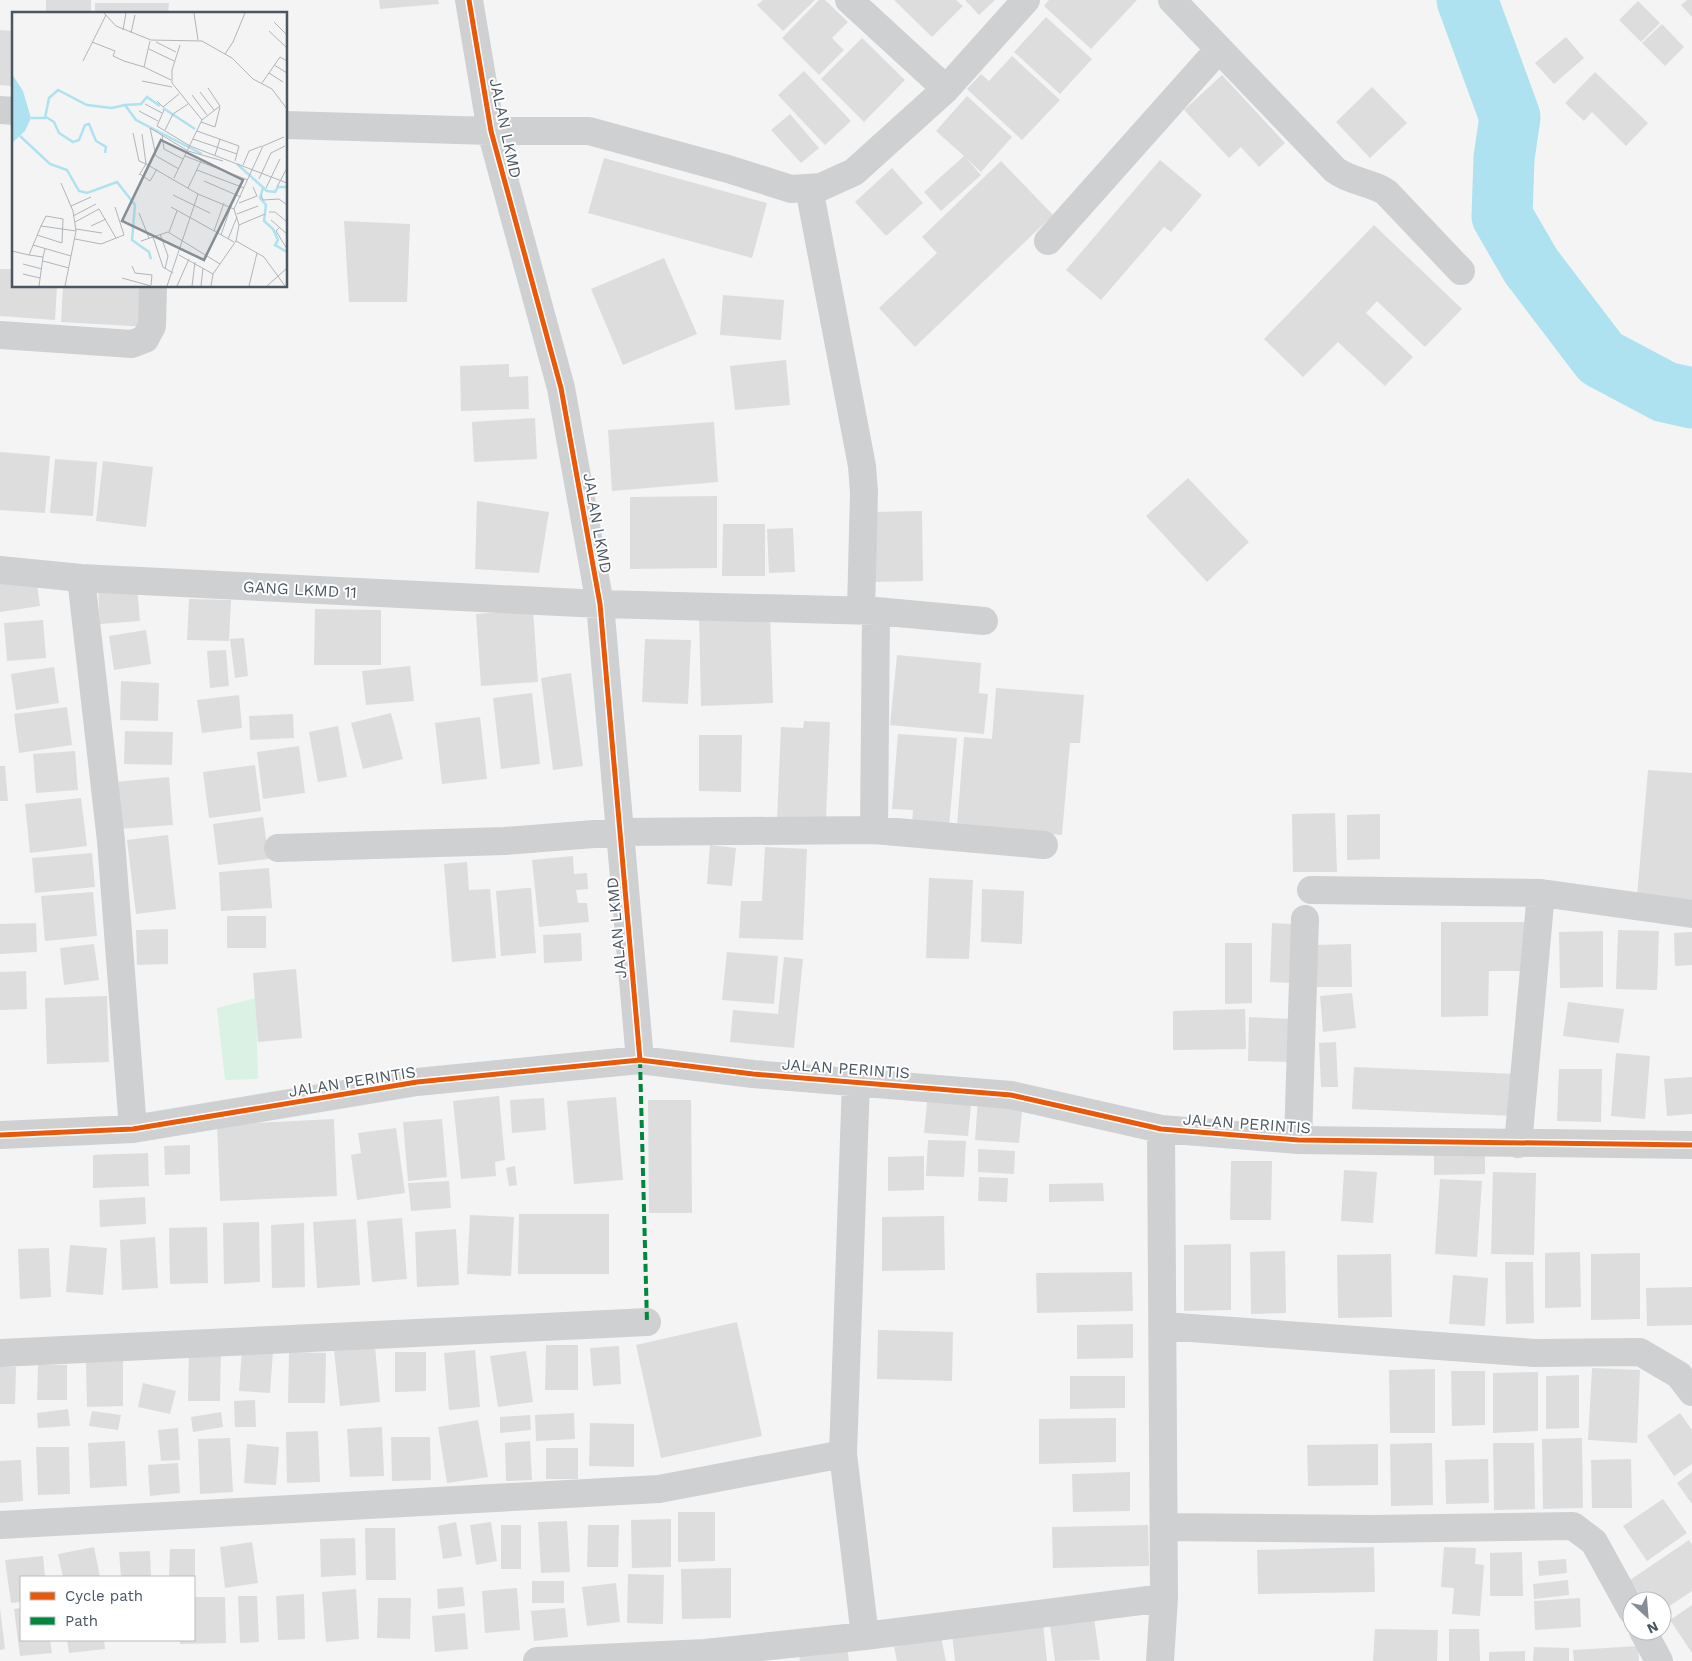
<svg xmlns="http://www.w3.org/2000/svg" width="1692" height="1661" viewBox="0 0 1692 1661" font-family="'Work Sans',sans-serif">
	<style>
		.green { fill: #d9f2e3 }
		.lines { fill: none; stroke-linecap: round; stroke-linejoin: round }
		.river { stroke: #aee2f0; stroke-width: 61 }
		.building { fill: #ddddde }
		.minor { stroke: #ced0d2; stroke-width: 28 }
		.quiet { stroke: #00873e; stroke-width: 4; stroke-dasharray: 8 4; stroke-linecap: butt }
		.cycleway-casing { stroke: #fff; stroke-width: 8 }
		.cycleway { stroke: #e8590c; stroke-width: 5 }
		.labels { text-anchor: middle; stroke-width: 4; stroke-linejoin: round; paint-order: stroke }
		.street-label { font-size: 16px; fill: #4a5661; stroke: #fff }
		.inset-river { fill: none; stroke: #aee2f0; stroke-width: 2.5 }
		.inset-road { fill: none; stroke: #b0b5b9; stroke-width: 1 }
		.view { fill: #868d94; fill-opacity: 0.15; stroke: #868d94; stroke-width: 2.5 }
		.inset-edge { fill: none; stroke: #4a5661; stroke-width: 2.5 }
	</style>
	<rect width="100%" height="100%" fill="#f4f4f4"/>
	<!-- green -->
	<path class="green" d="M256,998L258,1079L225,1080L217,1008Z"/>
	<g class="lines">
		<!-- river -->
		<path class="river" d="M1467,0L1510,117L1504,158L1502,216L1531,266L1601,358L1665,392L1692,398"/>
	</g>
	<!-- building -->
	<path class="building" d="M46,0H91V14H46Z
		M379,0H438L439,4L380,9Z
		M763,0H815L783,31L757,5Z
		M819,0H825L848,22L832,38L844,50L819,75L782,38Z
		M894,0H956L963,6L932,37Z
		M965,0H995L979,15Z
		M1049,0H1137L1091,49L1044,6Z
		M1687,0H1692V17L1681,5Z
		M1638,1L1660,23L1641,42L1619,20Z
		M95,3H169L168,14H95Z
		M1046,17L1092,59L1060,94L1014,52Z
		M1662,24L1684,47L1665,66L1642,43Z
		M0,30L14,31L11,86L0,85Z
		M1566,37L1584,58L1554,84L1535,63Z
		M862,38L905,80L864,122L821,79Z
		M1012,56L1060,100L1022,140L967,89L981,74L989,81Z
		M804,71L851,121L825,145L778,95Z
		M1595,72L1648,123L1626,146L1592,112L1584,121L1565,103Z
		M1222,75L1285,143L1259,167L1241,147L1229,158L1184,110Z
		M1372,87L1407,123L1370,158L1336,122Z
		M967,96L1012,137L981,172L966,158L981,175L941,211L924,192L964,156L936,131Z
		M790,114L819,148L801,163L771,130Z
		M604,158L767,203L752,258L588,213Z
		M1160,160L1202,195L1171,232L1164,227L1101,300L1066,270Z
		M1001,161L1053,215L915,347L879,308L937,253L922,237Z
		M892,168L923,203L886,236L855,202Z
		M344,221L410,224L407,302H349Z
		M1374,225L1462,309L1425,347L1377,301L1366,313L1413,357L1385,386L1338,342L1303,377L1264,339Z
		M664,258L697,334L623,365L591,289Z
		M0,269H14V286H57L55,320L0,316Z
		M63,286H150L148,327L61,322Z
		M723,295L784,300L781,340L720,335Z
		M786,360L790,405L735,410L730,366Z
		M509,364V377L528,376L529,409L461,411L460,366Z
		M535,418L537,459L474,462L472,422Z
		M714,422L718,482L612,491L608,430Z
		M0,452L50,456L45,513L0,510Z
		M55,459L97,462L93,516L50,513Z
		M103,461L153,467L146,527L96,521Z
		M1188,478L1249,542L1207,582L1146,516Z
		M717,496V568L630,569V497Z
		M477,501L549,512L539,573L475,569Z
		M922,511L923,581L872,582L871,512Z
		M723,524H765V576H722Z
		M793,528L795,572L769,573L767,529Z
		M36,577L40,606L0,612V582Z
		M137,586L140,621L100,624L98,589Z
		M189,599L231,600L229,641L187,640Z
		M315,609L381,610V665H314Z
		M533,610L538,682L481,686L476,614Z
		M770,614L773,703L701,706L699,616Z
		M43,620L46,658L7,661L4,623Z
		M146,630L151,664L114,670L109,636Z
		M244,638L248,676L235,678L230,639Z
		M645,639L691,640L688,704L642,702Z
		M226,650L229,686L210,688L207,651Z
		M897,655L981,663L979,693L988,694L984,734L890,725Z
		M410,666L414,701L366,705L362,671Z
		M54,667L59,703L16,710L11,674Z
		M571,673L583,766L553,770L541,678Z
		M121,681L159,683L158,721L120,720Z
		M996,688L1084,695L1080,743H1070L1062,835L957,826L964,737L992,739Z
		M532,693L540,764L501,769L493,698Z
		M239,695L242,728L202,733L197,700Z
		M67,707L72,745L19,753L14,714Z
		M391,713L403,759L363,769L351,723Z
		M293,714L294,738L250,740L249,716Z
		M480,717L487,779L442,784L435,723Z
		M804,721L830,722L826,820L777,819L781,727L803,728Z
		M338,726L347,777L318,782L309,732Z
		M125,731L173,732L172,765L124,764Z
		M898,734L957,738L949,827L912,825L913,810L892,809Z
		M699,735H742L741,792L699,791Z
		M299,746L305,793L263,799L257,752Z
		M75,751L78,790L36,793L33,754Z
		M255,765L261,811L209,818L203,772Z
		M0,766H5L8,801H0Z
		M1648,770L1692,773V900L1637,896Z
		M169,777L173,825L119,829L115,782Z
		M81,798L87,846L30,853L25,804Z
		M1335,813L1337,872H1293L1292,814Z
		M1380,814V859L1347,860V815Z
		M263,817L269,859L218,865L213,824Z
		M168,835L176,909L136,914L127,840Z
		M710,845L736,848L732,886L707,884Z
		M765,847L807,849L803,940L739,938L741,901H762Z
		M92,853L95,887L35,893L32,858Z
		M573,856L574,874L587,873L588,889L576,890L578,903H587L589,922L539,927L532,860Z
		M467,862L469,890L490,889L496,958L452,962L444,864Z
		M269,868L272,908L221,911L219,872Z
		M929,878L973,880L969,959L926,958Z
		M527,888H531L536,953L501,956L496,891Z
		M982,889L1024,891L1022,944L981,942Z
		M93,892L97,936L45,941L41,896Z
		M227,916H266V948H227Z
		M1441,922H1529V971H1489L1488,1016L1441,1017Z
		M36,923L37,952L0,954V924Z
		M1272,923L1293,924L1291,983L1270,982Z
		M168,929V964L137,965L136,930Z
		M1618,930L1659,931L1657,990L1616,989Z
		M1603,931V987L1560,988L1559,932Z
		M1692,932V965L1675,966L1674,933Z
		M581,933L582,961L544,963L543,935Z
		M1225,943H1252V1003L1225,1004Z
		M94,944L99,980L64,985L60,948Z
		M1351,944L1352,987H1317L1316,945Z
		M727,952L778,956L774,1004L722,1000Z
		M784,957L803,959L794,1048L730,1042L733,1010L778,1014Z
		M296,969L302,1038L258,1042L253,973Z
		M26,971L27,1009L0,1010V972Z
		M1352,993L1356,1028L1323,1032L1320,996Z
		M107,996L109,1062L47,1064L45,998Z
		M1568,1002L1624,1009L1619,1043L1563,1036Z
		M1245,1009L1246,1049L1173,1050V1011Z
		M1249,1017L1293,1019L1292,1062L1248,1061Z
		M1336,1042L1338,1087H1321L1319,1043Z
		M1616,1053L1650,1056L1645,1119L1611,1116Z
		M1354,1067L1516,1074L1514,1116L1352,1109Z
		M1559,1069H1602L1601,1122L1557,1121Z
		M1692,1077V1114L1667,1116L1664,1079Z
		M928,1093L972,1096L968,1136L924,1133Z
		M499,1096L505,1160L495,1162L496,1176L461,1179L453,1101Z
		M616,1097L623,1180L574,1184L567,1101Z
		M544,1098L546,1130L512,1133L510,1100Z
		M978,1098L1023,1101L1019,1143L975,1140Z
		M648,1100H691L692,1213H649Z
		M334,1119L337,1196L220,1201L217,1125Z
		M442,1119L447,1177L408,1181L403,1122Z
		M396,1128L405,1193L357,1200L351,1155L361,1153L358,1133Z
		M928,1140L966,1141L964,1177L926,1176Z
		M190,1145V1174L165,1175L164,1146Z
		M978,1149L1015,1151L1014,1174L978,1172Z
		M1485,1149V1174L1434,1175V1150Z
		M148,1153L149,1186L93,1188V1155Z
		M924,1156V1190L888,1191V1157Z
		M1231,1161H1272L1271,1220H1230Z
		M515,1166L517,1185L509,1186L506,1168Z
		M1344,1170L1377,1172L1373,1223L1341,1221Z
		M1493,1172L1536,1173L1534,1255L1491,1254Z
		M979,1177L1008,1178L1007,1202L978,1201Z
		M1440,1179L1482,1181L1477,1257L1435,1254Z
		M449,1181L451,1208L411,1211L408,1183Z
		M1103,1183L1104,1201L1049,1202V1184Z
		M145,1197L146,1224L100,1227L99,1200Z
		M519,1214H609V1274H518Z
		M470,1215L514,1217L511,1276L467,1274Z
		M944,1216L945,1270L882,1271V1217Z
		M402,1218L407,1279L372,1282L367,1221Z
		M356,1219L360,1285L317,1288L313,1222Z
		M259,1222L260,1282L224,1284L223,1223Z
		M304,1223L305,1287L272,1288L271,1225Z
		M207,1227L208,1283L170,1284L169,1228Z
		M456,1229L459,1285L417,1287L415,1232Z
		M155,1237L158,1288L122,1290L120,1240Z
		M1231,1244V1310L1184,1311V1245Z
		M70,1245L107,1248L103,1295L66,1292Z
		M49,1248L51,1297L20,1299L18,1249Z
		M1285,1251L1286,1313L1251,1314L1250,1252Z
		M1580,1252L1581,1307L1545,1308V1253Z
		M1640,1253V1319L1591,1320V1254Z
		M1391,1254L1392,1317L1338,1318L1337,1255Z
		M1505,1262H1533L1534,1323L1506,1324Z
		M1132,1272L1133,1311L1037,1313L1036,1273Z
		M1453,1275L1488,1278L1485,1326L1449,1324Z
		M1692,1287V1325L1647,1326L1646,1288Z
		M737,1322L762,1436L661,1458L636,1345Z
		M1133,1324V1358L1077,1359V1325Z
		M878,1330L953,1332L952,1381L877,1379Z
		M546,1345H578V1390H545Z
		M375,1346L380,1402L340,1406L334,1350Z
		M619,1346L621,1384L593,1386L590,1348Z
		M242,1349L273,1351L270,1393L239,1391Z
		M475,1350L480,1407L449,1410L444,1353Z
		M189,1351H221L220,1401H188Z
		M526,1351L533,1402L498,1407L490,1356Z
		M289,1352L326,1353L325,1403H288Z
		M395,1352H426V1391L395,1392Z
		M123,1361V1406L87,1407L86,1362Z
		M38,1365H67V1400H37Z
		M0,1366L16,1367L15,1404H0Z
		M1592,1368L1640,1370L1637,1443L1588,1440Z
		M1435,1369V1433H1390L1389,1370Z
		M1451,1371H1485V1425L1452,1426Z
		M1538,1372V1431L1493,1433V1373Z
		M1579,1375V1428L1546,1429V1376Z
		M1070,1376H1125V1408L1070,1409Z
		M143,1383L176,1391L170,1414L138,1407Z
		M255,1400L256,1427H235L234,1401Z
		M68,1409L70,1426L38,1428L37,1413Z
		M92,1411L121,1415L118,1430L89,1426Z
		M221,1412L223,1427L193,1432L191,1417Z
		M574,1413L575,1439L536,1441L535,1415Z
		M1680,1413L1692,1430V1464L1674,1476L1647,1436Z
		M530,1415L531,1430L500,1433V1417Z
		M1116,1418V1462L1039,1464V1419Z
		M478,1420L488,1477L447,1483L438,1427Z
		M590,1423L634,1424V1467L589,1466Z
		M382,1427L384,1476L350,1477L347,1429Z
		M178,1428L180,1460L161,1461L158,1430Z
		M318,1431L320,1482L287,1483L286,1432Z
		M391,1437H430L431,1480L392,1481Z
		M230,1438L233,1492L200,1494L198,1439Z
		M1582,1438L1583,1508L1543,1509L1542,1439Z
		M125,1441L127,1486L90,1488L88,1443Z
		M530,1441L532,1480L506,1481L505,1443Z
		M1432,1443L1433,1505L1391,1506L1390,1444Z
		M1493,1443H1534L1535,1509L1494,1510Z
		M247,1444L279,1447L276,1485L244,1483Z
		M1378,1444V1485L1308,1486L1307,1445Z
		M36,1447H69L70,1494L38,1495Z
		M546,1448H578V1479H546Z
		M1488,1459L1489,1503L1446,1504L1445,1460Z
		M1631,1459L1632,1508H1592L1591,1460Z
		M21,1460L23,1501L0,1503V1461Z
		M178,1463L180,1493L150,1496L148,1465Z
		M1130,1472V1511L1073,1512L1072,1474Z
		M1692,1472V1504L1677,1483Z
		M1663,1499L1687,1533L1647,1561L1623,1526Z
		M678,1512H715V1561L678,1562Z
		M671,1519V1567L632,1568L631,1520Z
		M567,1521L570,1572L541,1573L538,1522Z
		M456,1522L462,1556L443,1559L438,1526Z
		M491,1522L497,1561L476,1565L470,1525Z
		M501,1525H521V1569H501Z
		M588,1525H619L618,1567H587Z
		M1148,1525L1149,1566L1053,1568L1052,1527Z
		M365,1528H395L396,1580H366Z
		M355,1538L356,1575L321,1577L320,1539Z
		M1689,1540L1692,1545V1591L1662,1611V1601H1644L1630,1580Z
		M252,1542L258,1583L225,1588L220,1547Z
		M94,1547L100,1577H63L58,1554Z
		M1374,1547L1375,1592L1258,1594L1257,1550Z
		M1444,1547L1476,1548L1475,1564L1484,1565L1480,1616L1452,1614L1454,1588L1441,1587Z
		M170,1549H195V1577H169Z
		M150,1551L151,1577H121L119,1552Z
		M1522,1552L1523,1596H1490V1553Z
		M43,1556L45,1577H21V1602L11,1603L5,1560Z
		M1566,1559L1567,1573L1539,1576L1538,1561Z
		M731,1568V1618L682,1619L681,1569Z
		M628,1574L664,1575L663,1624L627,1623Z
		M1568,1580L1569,1595L1534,1599L1533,1584Z
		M532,1581H564V1603H532Z
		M616,1583L620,1622L587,1626L582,1587Z
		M463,1587L465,1606L438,1609L437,1589Z
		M517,1588L520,1630L485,1633L482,1591Z
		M356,1589L359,1639L326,1642L322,1592Z
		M304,1594L305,1639L278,1640L276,1596Z
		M238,1596H257L259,1642L240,1643Z
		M194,1597H225L226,1643L180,1644V1640H194Z
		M378,1598H411L410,1639L377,1638Z
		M1580,1598L1581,1627L1535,1630L1534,1601Z
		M1692,1605V1653L1670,1620Z
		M0,1608L5,1649L0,1650Z
		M21,1608V1640H50L52,1653L20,1656L14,1609Z
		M565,1608L568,1637L534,1641L531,1611Z
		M465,1613L468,1649L435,1652L432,1616Z
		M1094,1618L1100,1660L1055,1661L1050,1625Z
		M1043,1624L1047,1661H955L952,1634Z
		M1375,1629L1438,1630L1437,1661H1373Z
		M1449,1629H1479L1480,1661H1449Z
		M941,1637L946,1661H897L894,1647Z
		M67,1640H104L105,1649L69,1653Z
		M1638,1646L1639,1661H1574L1573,1650Z
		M1534,1647L1569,1648V1661H1533Z
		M847,1648L849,1661H800L799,1655Z
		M1525,1651V1661H1489V1652Z"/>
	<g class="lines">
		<!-- minor -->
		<path class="minor" d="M469,0L491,131L561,388L600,604L640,1060
			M849,0L946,89
			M1172,0L1335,170C1351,182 1370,182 1386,192L1461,271
			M0,110L14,111
			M286,125L491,131H589L728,169L791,189L821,187L854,172L946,89L1026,0
			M809,188L862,466L864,492L861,610
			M1048,241L1219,49
			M0,335L132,344L145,339L152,326L153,286
			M0,570L81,578L600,604L876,611L984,621
			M81,578L111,841L133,1129
			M874,830L876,611
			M278,848L505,841L620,832L874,830L1044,845
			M1311,890L1541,893
			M856,1081L843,1454L865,1636
			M0,1135L133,1129L417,1082L640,1060L753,1074L1011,1095L1161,1129L1298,1140L1692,1145
			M1298,1140L1305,919
			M1518,1144L1541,893L1692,914
			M1163,1326L1535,1353L1640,1352L1679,1375L1692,1392
			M0,1353L647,1322
			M0,1525L659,1489L843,1454
			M1165,1527L1373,1529L1573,1526L1594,1542L1632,1611
			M1643,1631L1659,1661
			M537,1661L705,1653L865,1636L1164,1598
			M1160,1661L1164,1598L1161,1129"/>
		<!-- quiet -->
		<path class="quiet" d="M640,1060L647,1322"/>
		<defs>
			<path id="cycleway" d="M469,0L491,131L561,388L600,604L640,1060
				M0,1135L133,1129L417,1082L640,1060L753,1074L1011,1095L1161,1129L1298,1140L1692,1145"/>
		</defs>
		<!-- cycleway casing -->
		<use href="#cycleway" class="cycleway-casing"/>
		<!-- cycleway -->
		<use href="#cycleway" class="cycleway"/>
	</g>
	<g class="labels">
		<!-- street labels -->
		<g class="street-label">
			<text transform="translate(506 128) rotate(78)" y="6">JALAN LKMD</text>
			<text transform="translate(598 523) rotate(80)" y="6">JALAN LKMD</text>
			<text transform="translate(300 589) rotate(3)" y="6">GANG LKMD 11</text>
			<text transform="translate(616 928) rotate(-95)" y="6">JALAN LKMD</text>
			<text transform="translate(846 1068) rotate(4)" y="6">JALAN PERINTIS</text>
			<text transform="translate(352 1081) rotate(-9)" y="6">JALAN PERINTIS</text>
			<text transform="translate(1247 1123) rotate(4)" y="6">JALAN PERINTIS</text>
		</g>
	</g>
	<!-- overview -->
	<g transform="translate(12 12)">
		<rect width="275" height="275" fill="#f4f4f4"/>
		<path d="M0,62L11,79L19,106L13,119L0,131Z" fill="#aee2f0"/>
		<path class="inset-river" d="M113,93L129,92L135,85L148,94M151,96L183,117M34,105L42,110L47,121L61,130L67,128L73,113L77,112L84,129L94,135L93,141M19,106H33L37,86L46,78L75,93L100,96L113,93L124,108L190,142M8,124L38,152L55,158L67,179L75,181L105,170L123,193L120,228L137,240L139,247M225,152L255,179L263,180L266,175H275M251,176L248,186L254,193L252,209L261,217L266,228L263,233L275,240"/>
		<path class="inset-road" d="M92,1L104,14L139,28L190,29L220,46L241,67L260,77L275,97M182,1L186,28M262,10L275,23M111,18L114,1M257,19L275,36M119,21L123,3M138,29L132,55L159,68M80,30L103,39L101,44L112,49L132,55M144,30L164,40M168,33L160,58V71L190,108M137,37L162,49M213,42L221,30L233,1M71,49L94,3M262,53L275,61M257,61L271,70M130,69L160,75M250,71L268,45L275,49M188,80L202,98M180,83L195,103M145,89L151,95L167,82M133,92L150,101M152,98L145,114L178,134M127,99L146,109M161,102L176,92M189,110L203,115L208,95M138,116L176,139L211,149M138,116L144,144L167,157M153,118L161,102M185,119L227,134L223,149M121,121L127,149L134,152L127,163M130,122L134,152L186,182L222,197L227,213L224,229M150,123L152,137L171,147M181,127L225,142M178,134L275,171M203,143L208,127M173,144L236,168M231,153L237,139L250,134M185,158L232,176M128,162L138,169L145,157M162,166L190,108L208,94L196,76M247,167L259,141L273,134M192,169L229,185M49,171L61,199L64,219M265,175L275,156M176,176L189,149M254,176L268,147M161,183L198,201M249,183L251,188L267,187L275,193M227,191L245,184L241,175M59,194L79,185M159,195L222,230M222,197L251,134L272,125M257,200H263L275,210M127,201L137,226M225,202L246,194M61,204L84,192M259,208L275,222M63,210L87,197L104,226M227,213L253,202M79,214L94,207M267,216L264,219L275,237M64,217L90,221M202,219L212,191M157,220L165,199M148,222L156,244L153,257M25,223L50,231L51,207L34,204L29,214M209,223L219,194M141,225L151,255L161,261M63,227L89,232L112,223L103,195M216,227L225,205M129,229L156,220L208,252L224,229M224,229L252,245L273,274M21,233L59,244M0,239L17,243L29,214L64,219L53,274M17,243L31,245L33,237M167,243L201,262M31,249L57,256M11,252L30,257M120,254L123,261L140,263L139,273M11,262L28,266M110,266L139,274M27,274L31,245M155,274L186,182M165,274L177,247M180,274L183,250M189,274L191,256M199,274L201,262L208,252M237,274L245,241M255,274L275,256"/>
		<path class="view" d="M149,128L231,168L192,248L110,209Z"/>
		<rect width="275" height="275" class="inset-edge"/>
	</g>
	<!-- legend -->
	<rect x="20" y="1576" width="175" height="65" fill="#ffffff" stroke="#b7bbc0"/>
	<rect x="30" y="1592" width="25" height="8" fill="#e8590c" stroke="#b7bbc0"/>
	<text x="65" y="1601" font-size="15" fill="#4a5661">Cycle path</text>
	<rect x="30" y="1617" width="25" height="8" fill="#00873e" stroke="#b7bbc0"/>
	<text x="65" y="1626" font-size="15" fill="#4a5661">Path</text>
	<!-- north arrow -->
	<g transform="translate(1647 1616) rotate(154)"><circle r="24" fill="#ffffff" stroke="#b7bbc0"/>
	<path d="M0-4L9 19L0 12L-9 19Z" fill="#868d94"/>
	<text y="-8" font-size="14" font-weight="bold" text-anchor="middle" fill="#4a5661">N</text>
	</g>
</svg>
